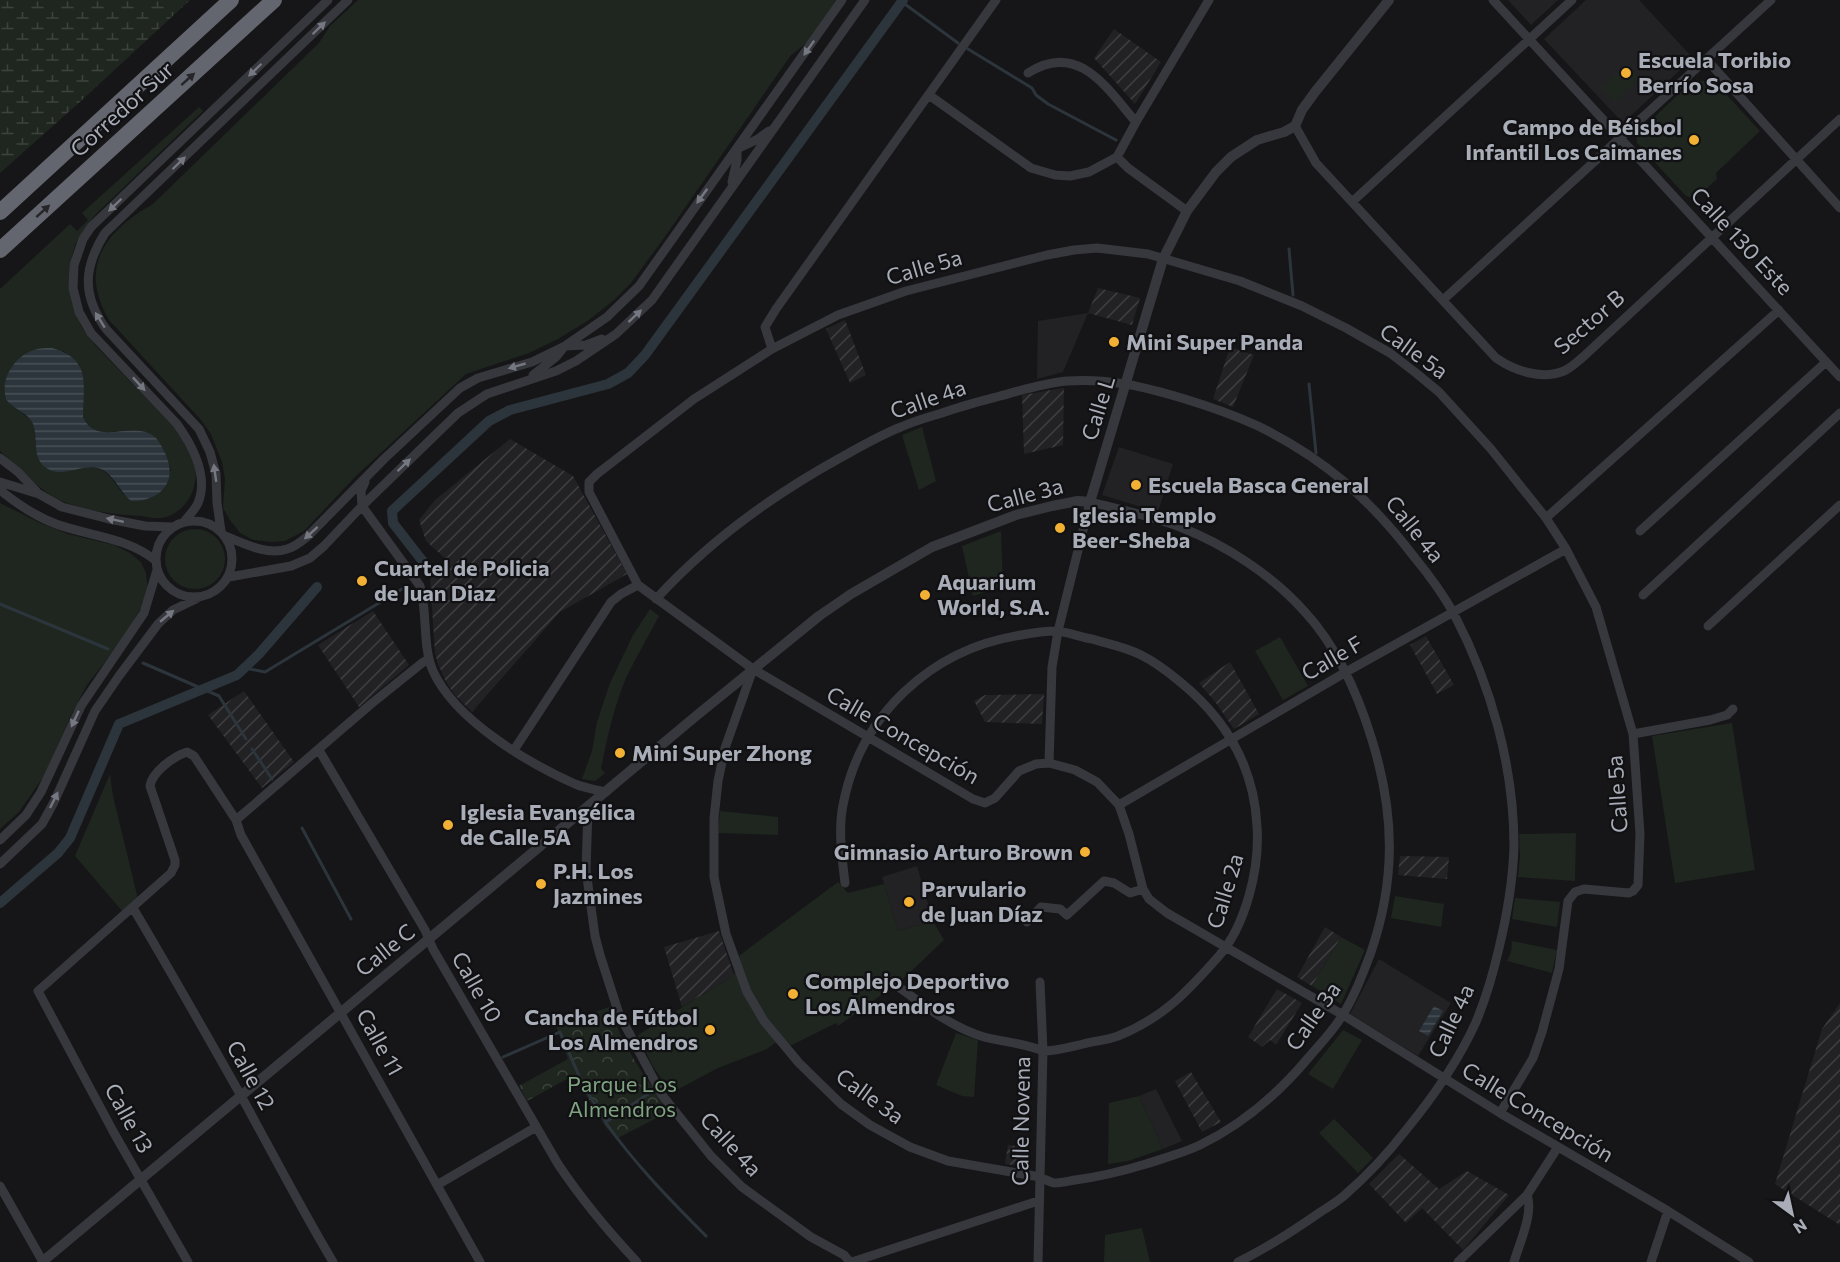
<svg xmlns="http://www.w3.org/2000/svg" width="1840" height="1262" viewBox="0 0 1840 1262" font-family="Commissioner,sans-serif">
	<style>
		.built { fill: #222225 }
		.industrial { fill: url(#industrial-furrows) }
		.grass { fill: #1e261f; fill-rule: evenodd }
		.wetland { fill: url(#wetland-marsh) }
		.park { fill: url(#park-crowns) }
		.water { fill: url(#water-rules) }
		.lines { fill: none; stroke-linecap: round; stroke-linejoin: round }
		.stream { stroke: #2c353c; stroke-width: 3 }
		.canal { stroke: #2c353c; stroke-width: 10 }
		.minor { stroke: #37383d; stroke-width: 9 }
		.tertiary { stroke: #37383d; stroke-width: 10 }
		.motorway { stroke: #63666e; stroke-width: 16 }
		.oneway { fill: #757881 }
		.oneway2 { fill: #26262a }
		.poi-dot { fill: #f2b134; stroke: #111113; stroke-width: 2 }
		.labels { text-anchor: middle; stroke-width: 4.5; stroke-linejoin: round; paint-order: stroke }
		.poi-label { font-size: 22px; font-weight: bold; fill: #a8adb8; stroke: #111113; text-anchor: start }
		.street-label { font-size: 22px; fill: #a8adb8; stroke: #111113 }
		.park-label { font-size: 22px; fill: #7fa381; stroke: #111113 }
	</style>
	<defs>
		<pattern id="industrial-furrows" width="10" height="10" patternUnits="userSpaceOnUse" patternTransform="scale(1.5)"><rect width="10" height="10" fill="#222225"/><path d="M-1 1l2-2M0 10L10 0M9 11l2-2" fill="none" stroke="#3f3f43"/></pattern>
		<pattern id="wetland-marsh" width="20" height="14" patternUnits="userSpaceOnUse" patternTransform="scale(1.5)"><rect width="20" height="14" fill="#1e261f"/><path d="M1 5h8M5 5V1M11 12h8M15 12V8" fill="none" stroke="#3c433d"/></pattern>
		<pattern id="park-crowns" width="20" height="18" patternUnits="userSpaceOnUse" patternTransform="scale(1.5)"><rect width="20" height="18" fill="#1e261f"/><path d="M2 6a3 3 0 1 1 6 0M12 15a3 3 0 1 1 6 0" fill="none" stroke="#3c433d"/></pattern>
		<pattern id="water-rules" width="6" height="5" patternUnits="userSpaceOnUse" patternTransform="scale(1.5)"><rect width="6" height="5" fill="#2c353c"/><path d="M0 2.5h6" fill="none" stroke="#485056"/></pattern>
	</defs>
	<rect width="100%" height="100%" fill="#161618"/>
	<!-- built -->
	<path class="built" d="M1508,0H1558L1531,25Z
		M1586,0H1639L1693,58L1623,123L1544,39Z
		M1088,313L1063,372L1037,379L1038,321Z
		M1119,447L1173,464L1158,512L1102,495Z
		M917,866L933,921L898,931L882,877Z
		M1379,959L1451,1003L1418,1056L1350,1014Z
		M1156,1089L1182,1141L1163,1149L1139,1096Z"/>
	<!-- industrial -->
	<path class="industrial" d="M1114,29L1161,62L1135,104L1094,58Z
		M1098,288L1140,298L1132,325L1088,313Z
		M845,320L866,375L850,383L826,329Z
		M1230,347L1254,355L1233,407L1213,399Z
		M1064,388L1063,445L1024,454L1022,395Z
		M510,439L573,476L627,574L560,612L472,712L454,694L445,680L438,664L435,653L430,577L449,562L426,541L419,520L435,500Z
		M373,611L409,665L359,707L318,645Z
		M1426,636L1454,685L1437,694L1410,645Z
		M1230,662L1259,714L1234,729L1216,703L1199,683Z
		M244,691L294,762L262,788L208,715Z
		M1044,694L1042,724L985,722L974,701L985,695Z
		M1400,856L1449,857L1447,879L1398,875Z
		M1325,927L1341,937L1312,986L1297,977Z
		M719,931L734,975L682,1007L664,947Z
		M1277,989L1302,1003L1276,1045L1270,1040L1262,1047L1248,1037Z
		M1840,1003V1225L1775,1184L1822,1029Z
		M1191,1072L1221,1122L1202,1132L1175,1081Z
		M1008,1145L1024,1147L1021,1166L1005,1164Z
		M1399,1154L1439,1189L1467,1171L1509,1195L1463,1250L1422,1208L1406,1223L1369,1184Z"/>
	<!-- grass -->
	<path class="grass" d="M358,0H838L808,42L791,55L664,238L631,283L614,300L589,320L558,339L529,353L466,374L356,476L304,531L285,541L272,542L253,540L240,533L230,520L223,508L225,479L222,462L211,434L201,420L109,320C78,267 105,231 153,204L319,43L330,26Z
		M1626,64L1640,78L1615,102L1601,88Z
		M1692,81H1714L1760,131L1716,173L1717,179L1695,199L1686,196L1637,143V137L1639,132Z
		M199,107L203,111L96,214L85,228L75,245L69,267L74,309L82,328L96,346L176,429C183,439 191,449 194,461C201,485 187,514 161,518C155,519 148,517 143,516C118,515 93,512 70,504C42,495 21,470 0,451V289L70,224L77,231L88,220L82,213ZM63,351L79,364L83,417C102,458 152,394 171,471L124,495C110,476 104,463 78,468C69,470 62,471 54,471L36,448L34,427L31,420L10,404Z
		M922,427L936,481L919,490L902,435Z
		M0,503L38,522L68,534L114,545L130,553L141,562L146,573L148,590L141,608L125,636L87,685L73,711L44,776L19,812L0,829Z
		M165 559a30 30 0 1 1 60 0a30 30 0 1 1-60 0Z
		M1001,531L1003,586L973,596L962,546Z
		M650,609L659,616C648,637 636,657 626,678C614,707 607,738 601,769L605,773L595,781L582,779L592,751L597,722L610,683L633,635Z
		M1280,637L1308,686L1283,700L1255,651Z
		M1732,723L1755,870L1675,883L1652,736Z
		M110,774L113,796L138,899L123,912L75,856Z
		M720,811L778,817V835L718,833Z
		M1576,833L1575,881L1518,877L1520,856L1519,834Z
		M838,882L848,893L884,884L898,931L933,921L944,940L902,980L838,1026L836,1023L792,1045L775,1043L767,1049L718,1068L671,1093L652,1065L638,1035L734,975L740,955Z
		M1395,896L1444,904L1441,927L1391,918Z
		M1515,898L1560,902L1557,927L1512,919Z
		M1341,937L1365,950L1341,1004L1312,986Z
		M1512,941L1557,950L1552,973L1507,961L1511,952Z
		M1343,1030L1362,1040L1333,1089L1308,1074Z
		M956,1033L978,1040L974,1097L962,1096L936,1085Z
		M1139,1096L1163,1149L1128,1161L1108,1164L1109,1103Z
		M1334,1119L1373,1158L1358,1173L1319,1133Z
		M1142,1228L1150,1262H1104L1105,1235Z"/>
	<!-- wetland -->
	<path class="wetland" d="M0,0H190L82,100L0,173Z"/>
	<!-- park -->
	<path class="park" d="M609,1007L624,1043L643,1074L670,1111L616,1139L605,1126L574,1075L527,1101L519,1086L568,1059L556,1026Z"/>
	<!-- water -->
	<path class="water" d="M52,348C92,359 83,384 83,417C97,448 132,419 155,437C159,441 162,447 165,453C179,481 160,502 131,501C120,492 115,477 103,470C85,460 62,481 45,467C32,457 38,438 33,424C28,412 13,410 6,399C0,378 15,356 34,350C40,348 46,348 52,348Z
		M1434,1006L1443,1011L1428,1036L1419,1031Z"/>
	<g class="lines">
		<!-- stream -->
		<path class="stream" d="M902,2L958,43
			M968,49L1032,88L1036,95L1048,104L1116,140
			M1289,249L1293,295
			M1309,384L1316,453
			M0,604L108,649
			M143,663L219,696L246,739
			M245,668L265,672L407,586
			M252,749L272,779
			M302,828L351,919
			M503,1057L560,1032L583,1085L606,1122L651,1092
			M606,1123C635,1164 670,1200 706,1236"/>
		<!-- canal -->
		<path class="canal" d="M428,568L393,523L392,511L489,421L510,410L608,384L628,373L645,355L903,0
			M0,903L58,853L70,838L119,724L237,675L259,654L317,587"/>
		<!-- minor -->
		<path class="minor" d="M1493,0L1840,377
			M1707,60L1840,208
			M1028,73C1078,41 1106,87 1136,122
			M929,95L1031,168L1055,175L1070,176L1089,172L1117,157L1136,122L1209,0
			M1295,126L1316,163L1496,358C1515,371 1541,380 1564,371C1571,368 1577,362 1583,357L1840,119
			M737,149L758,139L769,131
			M1117,157L1128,168L1187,211
			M732,182L737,160V149
			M1352,202L1572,0
			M1443,300L1771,0
			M772,349L765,327L776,309L996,0
			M533,375L556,357L565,346L586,345L602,339
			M0,458L18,472L37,492
			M0,482L39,494L62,507L109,519L145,526L173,527
			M365,482L361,491L362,506L420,586C428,613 422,646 433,671C455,720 528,763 575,784C585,788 596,790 606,792
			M0,490C17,504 35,516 56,524C89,536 126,537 155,560
			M1546,518L1779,310
			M156 559a38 38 0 1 1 76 0a38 38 0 1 1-76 0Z
			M184,522C188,516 195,510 198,503C209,476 192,445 177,424L91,333L79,312L73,288L74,265L83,239L91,227L328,0
			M221,531L217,503L216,474L210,452L199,429L106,329C82,295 83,268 105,233L348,0
			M1640,531L1826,362
			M225,536C243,543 267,556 287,549C295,547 302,541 308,536L384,459L460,388L478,378L532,362L565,346L607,317L639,286L842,0
			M229,577L291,566L310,558L324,546L362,506L458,413L487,394L556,371L576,361L616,334L652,300L865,0
			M1643,595L1840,413
			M656,599C708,542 773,495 840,458C860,447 880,435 901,427C914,421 929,417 942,413C961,406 981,401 1000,396C1022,390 1044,383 1067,381C1110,378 1145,387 1185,399C1211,407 1234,415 1258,426C1325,459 1370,499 1415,558C1429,575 1443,594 1454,614C1491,685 1514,766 1514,846C1513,880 1507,915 1499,948C1493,974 1486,998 1476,1022C1458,1062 1433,1097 1406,1130C1388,1153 1369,1174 1347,1193C1339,1201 1328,1207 1319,1213C1293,1231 1266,1249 1238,1262
			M1708,626L1840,505
			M753,669L725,748L718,781L714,818V877L726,934L747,992L764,1021L799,1063L841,1104L870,1125L910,1147L948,1161L1040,1177C1044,1179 1050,1182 1054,1183C1060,1183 1069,1181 1075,1180C1099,1177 1123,1171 1146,1164C1164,1158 1183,1153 1200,1145C1243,1124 1279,1093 1309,1057C1320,1044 1333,1031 1342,1016C1354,997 1362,976 1370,955C1396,881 1395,814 1372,740C1358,694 1338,648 1305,612C1272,575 1226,545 1180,527C1151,516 1120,509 1090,502L1058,631L1052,667L1049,763
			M1633,734L1710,720L1727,715L1733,709
			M319,750L425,930L433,949L558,1164C582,1200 608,1231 637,1262
			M514,750L611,602L621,594L638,585
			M1119,805L1346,672L1566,549
			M588,808L586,870L595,936L600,955L619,1014L662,1095L711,1156L742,1187L811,1237L844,1255L850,1262
			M236,820L371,704L422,663L429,659
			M0,840L26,815L41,792L81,706L144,613L157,570
			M0,864L42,824L54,802L95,711L119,676L158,624L173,610L198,598
			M845,883C842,858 838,830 843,805C860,715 931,649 1021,635C1032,633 1045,631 1056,631C1068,632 1080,637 1092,639C1108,644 1125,647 1141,655C1155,662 1167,671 1179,681C1225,718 1254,766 1257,826C1260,867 1246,926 1218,957C1187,992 1163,1018 1118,1036C1107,1040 1095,1041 1083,1044C1070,1047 1056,1051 1043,1051C1024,1043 1004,1042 984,1037C953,1028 926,1007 900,988
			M133,908C170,970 205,1032 240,1094C271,1150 300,1207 333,1262
			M1027,922L1041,907L1060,909L1067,915L1104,881L1114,883L1130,893L1143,889
			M1500,1113L1533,1058L1542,1032L1559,969L1568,901L1575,892L1584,889L1629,893L1633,891L1638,885L1640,834L1633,734L1596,607L1566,549L1546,518L1491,449L1439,392L1416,373L1390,353L1346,328L1302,306L1240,281L1148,254L1097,248L1074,250L1047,255L906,291L838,315L772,349L694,399L597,474L589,482V492L638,585L753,669L973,799L985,803L995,798L1019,771L1036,764L1049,763L1075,770L1097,782L1119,805L1129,834L1143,889L1149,899L1167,913L1343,1015L1500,1113L1668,1211L1749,1262
			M437,1185L536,1127
			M0,1186L43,1262
			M188,1262L114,1133L38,991L171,873L175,865V860L150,786C152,772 174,756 187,752L194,756L236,820L241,835L480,1262
			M852,1262L1038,1201
			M1038,1262L1043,1051L1040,982
			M1458,1262L1527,1195L1558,1147
			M1514,1262C1519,1244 1534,1213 1527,1195
			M1651,1262L1668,1211"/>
		<!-- tertiary -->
		<path class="tertiary" d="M42,1262L696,716L819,616L851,594L932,547L1016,515L1052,506L1078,501L1090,502L1163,259L1187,211L1216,172L1231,157L1257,140L1284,132L1295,126L1302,110L1315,92L1389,0"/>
		<!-- motorway -->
		<path class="motorway" d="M0,212L231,0
			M0,250L274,0"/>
	</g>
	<!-- one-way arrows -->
	<defs><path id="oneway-solid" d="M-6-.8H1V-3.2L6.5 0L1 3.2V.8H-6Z" transform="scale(1.5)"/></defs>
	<g class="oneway">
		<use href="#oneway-solid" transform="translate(319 28) rotate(-44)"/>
		<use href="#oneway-solid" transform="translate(809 48) rotate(125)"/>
		<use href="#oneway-solid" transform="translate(255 70) rotate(136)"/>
		<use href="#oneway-solid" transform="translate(179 163) rotate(-44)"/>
		<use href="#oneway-solid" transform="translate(702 196) rotate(126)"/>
		<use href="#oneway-solid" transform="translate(115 205) rotate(136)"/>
		<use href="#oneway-solid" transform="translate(635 316) rotate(-43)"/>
		<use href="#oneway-solid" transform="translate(100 320) rotate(-122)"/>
		<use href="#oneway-solid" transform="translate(517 366) rotate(164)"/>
		<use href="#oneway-solid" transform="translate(139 384) rotate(47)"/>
		<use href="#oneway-solid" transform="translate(404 465) rotate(-44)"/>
		<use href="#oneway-solid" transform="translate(215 473) rotate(-98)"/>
		<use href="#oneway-solid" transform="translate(115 520) rotate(-168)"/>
		<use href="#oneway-solid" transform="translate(311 533) rotate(138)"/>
		<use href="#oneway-solid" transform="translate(167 616) rotate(-40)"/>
		<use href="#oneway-solid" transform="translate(75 719) rotate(115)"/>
		<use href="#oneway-solid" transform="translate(54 800) rotate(-64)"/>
	</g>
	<g class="oneway2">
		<use href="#oneway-solid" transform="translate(188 79) rotate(-42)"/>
		<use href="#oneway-solid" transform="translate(43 211) rotate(-42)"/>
	</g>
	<!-- markers -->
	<g class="poi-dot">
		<circle cx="1626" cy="73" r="6"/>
		<circle cx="1694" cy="140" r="6"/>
		<circle cx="1114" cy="342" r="6"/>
		<circle cx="1136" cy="485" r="6"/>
		<circle cx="1060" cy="528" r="6"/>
		<circle cx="362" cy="581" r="6"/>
		<circle cx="925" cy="595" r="6"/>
		<circle cx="620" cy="753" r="6"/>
		<circle cx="448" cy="825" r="6"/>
		<circle cx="1085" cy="852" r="6"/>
		<circle cx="541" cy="884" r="6"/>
		<circle cx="909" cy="902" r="6"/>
		<circle cx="793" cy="994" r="6"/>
		<circle cx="710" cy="1030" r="6"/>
	</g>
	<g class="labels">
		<!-- poi labels -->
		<g class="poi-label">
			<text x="1638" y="68">Escuela Toribio<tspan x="1638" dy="25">Berrío Sosa</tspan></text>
			<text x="1682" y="135" text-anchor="end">Campo de Béisbol<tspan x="1682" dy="25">Infantil Los Caimanes</tspan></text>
			<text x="1126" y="350">Mini Super Panda</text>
			<text x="1148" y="493">Escuela Basca General</text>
			<text x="1072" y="523">Iglesia Templo<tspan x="1072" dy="25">Beer-Sheba</tspan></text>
			<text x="374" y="576">Cuartel de Policia<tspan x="374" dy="25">de Juan Diaz</tspan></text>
			<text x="937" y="590">Aquarium<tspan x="937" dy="25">World, S.A.</tspan></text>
			<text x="632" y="761">Mini Super Zhong</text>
			<text x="460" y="820">Iglesia Evangélica<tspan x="460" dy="25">de Calle 5A</tspan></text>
			<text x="1073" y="860" text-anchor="end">Gimnasio Arturo Brown</text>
			<text x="553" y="879">P.H. Los<tspan x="553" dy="25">Jazmines</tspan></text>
			<text x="921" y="897">Parvulario<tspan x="921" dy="25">de Juan Díaz</tspan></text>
			<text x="805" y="989">Complejo Deportivo<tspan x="805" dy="25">Los Almendros</tspan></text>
			<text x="698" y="1025" text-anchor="end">Cancha de Fútbol<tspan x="698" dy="25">Los Almendros</tspan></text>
		</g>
		<!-- street labels -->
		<g class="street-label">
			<text transform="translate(122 109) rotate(-42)" y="8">Corredor Sur</text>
			<text transform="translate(1742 241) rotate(47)" y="8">Calle 130 Este</text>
			<text transform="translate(924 267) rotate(-16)" y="8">Calle 5a</text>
			<text transform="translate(1589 322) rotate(-41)" y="8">Sector B</text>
			<text transform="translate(1414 351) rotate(36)" y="8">Calle 5a</text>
			<text transform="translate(928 399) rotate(-19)" y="8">Calle 4a</text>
			<text transform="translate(1098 408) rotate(-73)" y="8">Calle L</text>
			<text transform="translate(1025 495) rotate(-15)" y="8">Calle 3a</text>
			<text transform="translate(1415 529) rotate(51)" y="8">Calle 4a</text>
			<text transform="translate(1332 658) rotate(-30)" y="8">Calle F</text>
			<text transform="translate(903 735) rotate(30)" y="8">Calle Concepción</text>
			<text transform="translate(1617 794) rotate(-94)" y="8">Calle 5a</text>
			<text transform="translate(1225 891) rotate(-73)" y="8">Calle 2a</text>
			<text transform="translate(385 950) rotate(-39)" y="8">Calle C</text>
			<text transform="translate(477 987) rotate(60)" y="8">Calle 10</text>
			<text transform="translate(1313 1016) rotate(-55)" y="8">Calle 3a</text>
			<text transform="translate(1451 1021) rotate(-65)" y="8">Calle 4a</text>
			<text transform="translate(380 1042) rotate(61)" y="8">Calle 11</text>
			<text transform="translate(251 1075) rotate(61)" y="8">Calle 12</text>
			<text transform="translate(870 1096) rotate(36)" y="8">Calle 3a</text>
			<text transform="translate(1538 1112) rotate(31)" y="8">Calle Concepción</text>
			<text transform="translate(129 1118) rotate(61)" y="8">Calle 13</text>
			<text transform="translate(1021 1121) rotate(-89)" y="8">Calle Novena</text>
			<text transform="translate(731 1144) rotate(47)" y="8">Calle 4a</text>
		</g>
		<!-- park labels -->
		<g class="park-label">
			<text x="622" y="1092">Parque Los<tspan x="622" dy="25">Almendros</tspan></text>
		</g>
	</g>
	<!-- north arrow -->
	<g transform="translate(1792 1214) rotate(147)" stroke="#111113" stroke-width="4.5" paint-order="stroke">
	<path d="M0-4.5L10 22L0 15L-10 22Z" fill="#a8adb8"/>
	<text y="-9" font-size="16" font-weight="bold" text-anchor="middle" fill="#a8adb8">N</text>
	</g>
</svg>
